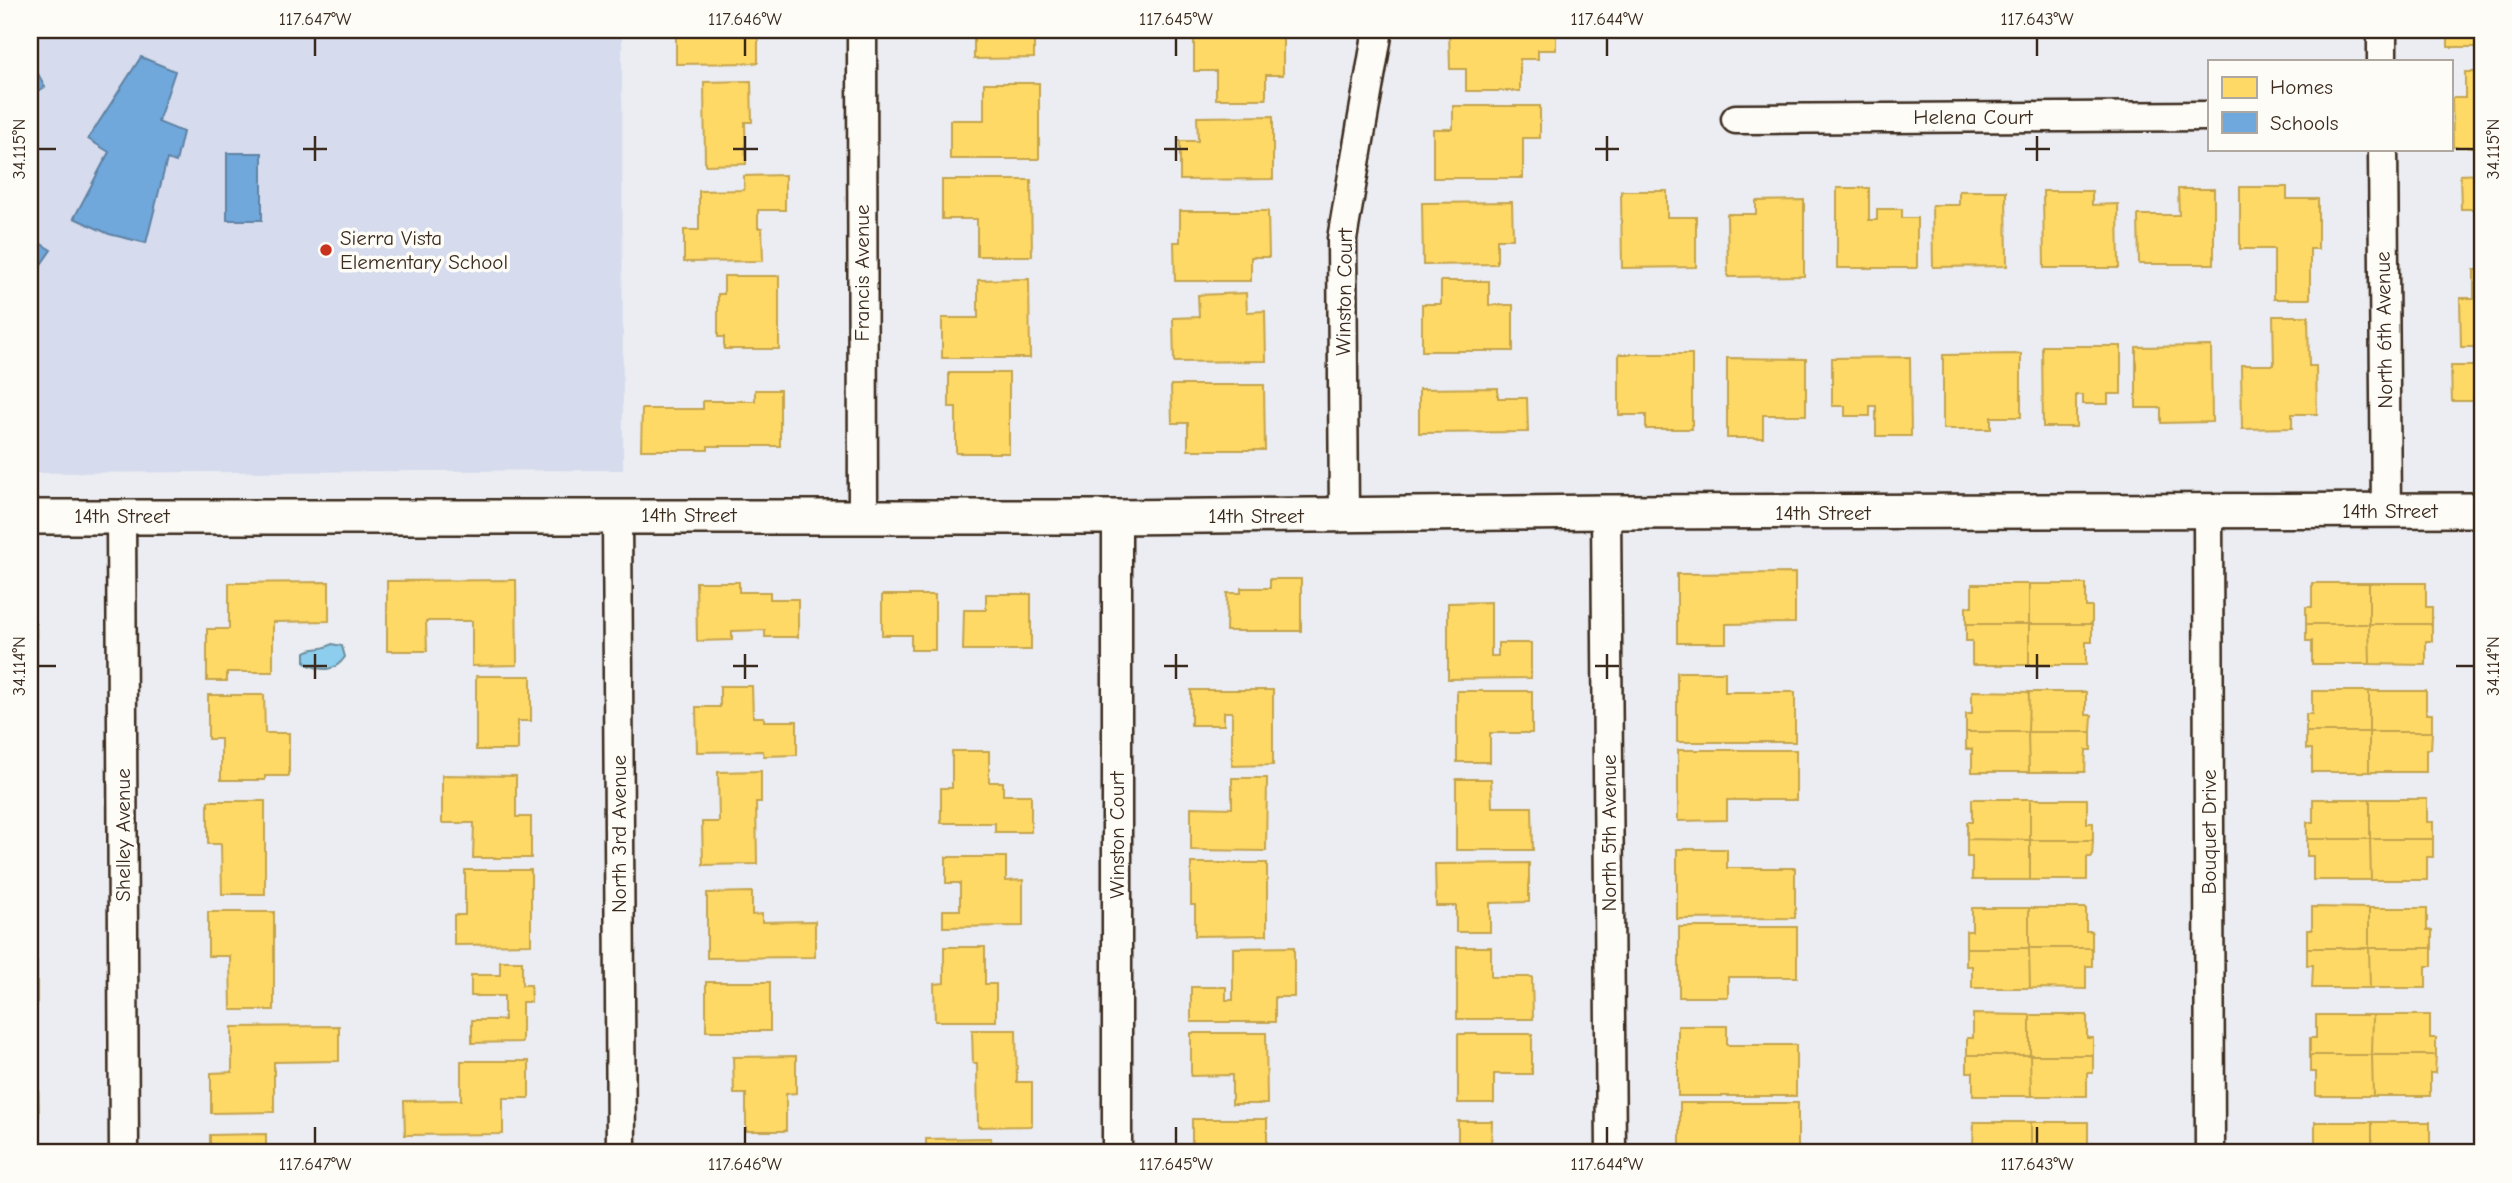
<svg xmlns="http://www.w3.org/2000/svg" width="2512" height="1183" viewBox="0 0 2512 1183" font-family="'Comic Neue',sans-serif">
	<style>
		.built { fill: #d6dbed }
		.water { fill: #8dcdee; stroke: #6c8c9b; stroke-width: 2 }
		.homes { fill: #ffd966; stroke: #c4a450; stroke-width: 2 }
		.schools { fill: #6fa8dc; stroke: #5f82a3; stroke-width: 2 }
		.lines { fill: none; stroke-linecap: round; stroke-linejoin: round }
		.minor-casing { stroke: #3b2a1e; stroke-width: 33 }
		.tertiary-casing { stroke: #3b2a1e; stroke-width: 38 }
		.minor { stroke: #fdfcf7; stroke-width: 28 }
		.tertiary { stroke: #fdfcf7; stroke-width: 33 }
		.ticks { fill: none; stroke: #3b2a1e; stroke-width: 2.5 }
		.poi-dot { fill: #c8321e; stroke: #fdfcf7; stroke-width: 2.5 }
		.labels { text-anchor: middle; stroke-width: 7; stroke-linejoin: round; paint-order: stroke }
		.street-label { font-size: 21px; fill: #3b2a1e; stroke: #fdfcf7 }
		.poi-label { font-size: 21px; fill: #3b2a1e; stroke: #fdfcf7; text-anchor: start }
		.neatline { fill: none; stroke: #3b2a1e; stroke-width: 2.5 }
		.ticks-label { font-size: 18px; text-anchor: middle; fill: #3b2a1e }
	</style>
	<rect width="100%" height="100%" fill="#ebedf2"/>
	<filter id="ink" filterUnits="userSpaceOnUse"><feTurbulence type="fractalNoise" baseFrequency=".0143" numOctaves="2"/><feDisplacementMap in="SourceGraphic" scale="14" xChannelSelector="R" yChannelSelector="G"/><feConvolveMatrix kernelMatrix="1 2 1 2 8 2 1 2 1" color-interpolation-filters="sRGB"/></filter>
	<g filter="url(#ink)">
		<!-- built -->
		<path class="built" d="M30,30H622L623,470L30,473Z"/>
		<!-- water -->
		<path class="water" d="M332,644L342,646L345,657C334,673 321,671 305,663V652C314,646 323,651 332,644Z"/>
		<!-- homes -->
		<path class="homes" d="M698,30H758V63L676,64V32Z
			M974,30H1034V58L974,59Z
			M1194,30H1283V75H1266V99H1216V71H1194Z
			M1449,30H1556V50H1538V59H1520V91H1466V69H1450Z
			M1621,30H1670V31L1621,32Z
			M1853,30H1903L1853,31Z
			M2143,30H2193V35H2143Z
			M2240,30H2286V35H2240Z
			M2448,30H2482V47H2448Z
			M2465,72H2482V147H2453L2452,98H2465Z
			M751,81L752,122H745L746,164L705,165L704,82Z
			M984,83H1039V159H950V120H984Z
			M1453,106H1540V138H1523V178H1433V129H1453Z
			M1273,116V179L1180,180V141H1198L1197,117Z
			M2482,174V209H2461L2460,175Z
			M785,175V210H758V228H762L763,261L684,262V230H699V191L744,190V176Z
			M942,180H1031L1032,256H977V219H942Z
			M2240,187H2287V199H2318V249H2310V299H2274V249H2240Z
			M1837,188H1869V220H1877V209H1902V218H1917V268H1837Z
			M2178,189H2214V264H2139L2138,215H2179Z
			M1621,191H1667V217H1696V267L1622,268Z
			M1959,191H2006L2007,266L1933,267L1932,205H1959Z
			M2043,191H2092V205L2118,204L2119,268H2044Z
			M1804,200V276L1728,277L1727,214H1756V201Z
			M1512,202L1513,239H1497V264L1423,265L1422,203Z
			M1180,211H1268L1269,257H1251V281H1175L1174,242H1180Z
			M2474,270H2482V347H2461L2460,298H2474Z
			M724,276H779V349H724V337H718V294H724Z
			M1029,279L1030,358H942V318H978V280Z
			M1441,281H1489V305H1513V351H1422V304H1441Z
			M1246,293L1247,312L1265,311L1266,361L1174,362L1173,318L1199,317L1198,295Z
			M2273,316H2308L2309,366H2316L2317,414H2292V428L2242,429L2241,365H2274Z
			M2042,346H2121V394H2108V404H2083V395H2076V427H2043Z
			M2211,346L2212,422L2161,423V408H2136V347Z
			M1619,354H1692V429H1646V415H1619Z
			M2021,354V417H1991V429H1943V355Z
			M1910,357L1911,436H1876V406H1870V416H1845V406H1832V358Z
			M1727,358L1806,359V415H1763V438H1727Z
			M2451,366H2482V442H2480V401H2452Z
			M949,373H1009V453H956V407H949Z
			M1171,385H1264L1265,450H1188V423H1172Z
			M1498,388V398H1527L1528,432L1419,433V389Z
			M755,390H780V446H708V450H641L642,409H703V401H755Z
			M1795,573V623L1726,624V643H1677V574Z
			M1270,579H1301V631H1226L1227,593H1241V588H1270Z
			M516,580L517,665L472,666V621H426L427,651H387V581Z
			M329,582V621L273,622V672H227V681H207V629H229V583Z
			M696,582H739V592H770V599H798V637H765V630L732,631V640L697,641Z
			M2312,583H2369V624H2306V607H2312Z
			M2369,583H2426V607H2432V624H2369Z
			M1972,584H2029V624H1966V607H1972Z
			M2029,584H2086V607H2092V624H2029Z
			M986,594H1031V650H963L964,610H986Z
			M882,595H935V650H911V635H882Z
			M1491,602V656H1498V643H1531V678L1448,679V603Z
			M30,624H36L37,667H30Z
			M1966,624H2029V665H1972V641H1966Z
			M2029,624H2092V642H2086V665H2029Z
			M2306,624H2369L2370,664H2312V641H2306Z
			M2369,624H2432V641H2426V665L2370,664Z
			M1677,672H1725V692H1795V742H1677Z
			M476,676H531V721H518V750H476Z
			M720,686H752L753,717H764V721H797V755L764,756L763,751L697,752L696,707H720Z
			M30,690H34L35,734H30Z
			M1191,690H1273V765L1232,766V712H1224V725H1191Z
			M1457,691H1532V733H1490V762H1457Z
			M1972,691L2029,692L2028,732H1966V714H1972Z
			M2312,691H2369V732H2306V714H2312Z
			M2369,691H2426V714H2432V732H2369Z
			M2029,692H2086V715H2092L2091,732H2028Z
			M208,695H264L265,733H289V776H265V780H221V739H208Z
			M1966,732H2028L2029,772H1972V749H1966Z
			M2028,732H2091V750H2086L2085,772H2029Z
			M2306,732H2369V772H2312V749H2306Z
			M2369,732H2432L2431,749H2426V772H2369Z
			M1678,750H1796V800H1727V820L1678,821Z
			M952,751H989V782H1003V795H1031V832H995V823H941V788H952Z
			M761,771V802H756L757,864L703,865L702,822H719L718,772Z
			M442,775L516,776V817H531V858H473L474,823H442Z
			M1232,778H1267L1266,851L1191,850V807L1232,808Z
			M1456,779H1491L1492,807H1532L1533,850H1456Z
			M1972,799H2030V840L1967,839V822H1972Z
			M2030,799H2087V823H2093V840H2030Z
			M2313,799H2370V839H2307V822H2313Z
			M2370,799H2427V822H2433V839H2370Z
			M208,801H265V894H222L221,844H208Z
			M30,805H33L34,845H30Z
			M1967,839L2030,840V880H1972V857H1967Z
			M2307,839H2370L2371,880H2313V856H2307Z
			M2370,839H2433V857H2427V880H2371Z
			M2030,840H2093L2092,857H2087V880H2030Z
			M1677,849H1727V868H1795V918L1677,919Z
			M946,857H1006V881L1023,880V926L943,927V910H960V883H946Z
			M1191,863H1267V935L1195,936V905H1191Z
			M1529,863V902L1490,903V932H1456V906H1436L1435,864Z
			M465,870H531V944L454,945V915H465Z
			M752,892V915L762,914V922L815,921V957L707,958V893Z
			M2312,907L2369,908V948H2307V930H2312Z
			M1972,908H2029V948H1966V931H1972Z
			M2029,908H2086V931H2092V948H2029Z
			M2369,908H2427V930H2432V948H2369Z
			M208,912H274V1010H231L230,956H208Z
			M1679,927H1797V977H1728V997H1679Z
			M944,947H985V984H996V1021H935L934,984L944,983Z
			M1294,947V997H1275V1022H1191V987H1226V1000H1233V948Z
			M1457,947H1491V977H1532L1533,1019H1457Z
			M1966,948H2029L2030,988H1972V966H1966Z
			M2029,948H2092V966H2086V989L2030,988Z
			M2307,948H2369L2370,988H2312L2313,965H2307Z
			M2369,948H2432V966H2426V988H2370Z
			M30,961H37V1005H30Z
			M500,961H522V985H531V1002H522V1042L472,1043V1020H504V996H471V975H500Z
			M706,982H770V1031H706Z
			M1973,1014L2030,1015V1055H1967V1038H1973Z
			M2030,1015H2087V1038H2093V1055H2030Z
			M2316,1015H2373L2372,1055H2310V1038H2316Z
			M2373,1015H2430V1038H2436V1055H2372Z
			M339,1026V1061L274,1062V1112L211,1113V1073L232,1072V1027Z
			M1678,1026H1727V1045H1796V1096H1678Z
			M972,1030H1016L1017,1082H1032V1126L978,1127L977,1063H973Z
			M1191,1033H1266L1267,1104H1232V1075L1191,1076Z
			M1458,1034H1532V1074H1494V1103H1458Z
			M1967,1055H2030L2031,1096H1973V1072H1967Z
			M2030,1055H2093V1073H2087V1096H2031Z
			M2310,1055H2372L2373,1096H2316V1072H2310Z
			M2372,1055H2436L2435,1073H2430V1096H2373Z
			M796,1056V1093L786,1094V1131H746V1094H734L733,1057Z
			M461,1061H529V1098H503V1134L405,1135L404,1101L461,1100Z
			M30,1073H38L39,1117H30Z
			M1680,1103H1798V1153H1680Z
			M1192,1119H1267V1153H1192Z
			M1458,1121H1492L1491,1148H1533V1153H1458Z
			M1974,1122H2031V1153H1968V1145H1973Z
			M2031,1122H2088V1146H2093V1153H2031Z
			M2315,1122H2372V1153H2310V1145H2315Z
			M2372,1122H2430V1146H2435V1153H2372Z
			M30,1134H37V1153H30Z
			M266,1134V1153H210V1135Z
			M991,1138L992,1153H926V1139Z
			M531,1147V1153H465V1148Z
			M801,1150V1153H743L742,1151Z"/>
		<!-- schools -->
		<path class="schools" d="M141,57L175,71L158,122L183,132L176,162L167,159L146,243L109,234L74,218L109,152L88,139Z
			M30,59L45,87L30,96Z
			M227,153H262V220H227Z
			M30,237L51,250L30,280Z"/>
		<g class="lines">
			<defs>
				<path id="minor" d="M862,30L863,516
					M2382,30V61
					M1736,119L2209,116
					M2383,149L2386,511
					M2208,511L2210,1153
					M1606,512L1611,1153
					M1344,515L1342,239L1378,30
					M121,516L124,1153
					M617,516L621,1153
					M1117,517V1153"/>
				<path id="tertiary" d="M30,517H1117L1606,512L2482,510"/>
			</defs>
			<!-- minor casing -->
			<use href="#minor" class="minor-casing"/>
			<!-- tertiary casing -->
			<use href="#tertiary" class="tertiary-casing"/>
			<!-- minor -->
			<use href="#minor" class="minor"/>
			<!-- tertiary -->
			<use href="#tertiary" class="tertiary"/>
		</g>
	</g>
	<!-- ticks -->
	<path class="ticks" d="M315,38V56M745,38V56M1176,38V56M1607,38V56M2037,38V56M315,136V161M745,136V161M1176,136V161M1607,136V161M2037,136V161M38,149H56M303,149H327M733,149H758M1164,149H1188M1595,149H1619M2025,149H2050M2456,149H2474M315,654V679M745,654V679M1176,654V679M1607,654V679M2037,654V679M38,666H56M303,666H327M733,666H758M1164,666H1188M1595,666H1619M2025,666H2050M2456,666H2474M315,1127V1144M745,1127V1144M1176,1127V1144M1607,1127V1144M2037,1127V1144"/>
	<!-- markers -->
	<circle class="poi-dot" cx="326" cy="250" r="7"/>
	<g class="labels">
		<!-- street labels -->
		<g class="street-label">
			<text x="1973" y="124">Helena Court</text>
			<text transform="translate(862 273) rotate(-90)" y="7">Francis Avenue</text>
			<text transform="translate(1344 292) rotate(-89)" y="7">Winston Court</text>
			<text transform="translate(2384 330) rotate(-91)" y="7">North 6th Avenue</text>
			<text x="2390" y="518">14th Street</text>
			<text x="1823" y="520">14th Street</text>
			<text x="689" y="522">14th Street</text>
			<text x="122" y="523">14th Street</text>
			<text x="1256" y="523">14th Street</text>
			<text transform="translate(2209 832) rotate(-90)" y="7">Bouquet Drive</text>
			<text transform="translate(1609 833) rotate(-90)" y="7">North 5th Avenue</text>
			<text transform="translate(619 834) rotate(-90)" y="7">North 3rd Avenue</text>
			<text transform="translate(123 835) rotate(-90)" y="7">Shelley Avenue</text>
			<text transform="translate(1117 835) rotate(-90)" y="7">Winston Court</text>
		</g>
		<!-- poi labels -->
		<g class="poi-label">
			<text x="340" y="245">Sierra Vista<tspan x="340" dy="24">Elementary School</tspan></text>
		</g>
	</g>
	<!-- margin -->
	<rect width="2512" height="1183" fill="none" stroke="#fdfcf7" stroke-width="77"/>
	<!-- legend -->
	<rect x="2208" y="60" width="245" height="91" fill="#fdfcf7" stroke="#afa8a0" stroke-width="2"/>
	<rect x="2222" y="77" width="35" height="21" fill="#ffd966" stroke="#afa8a0" stroke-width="2"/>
	<text x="2270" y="94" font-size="21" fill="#3b2a1e">Homes</text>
	<rect x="2222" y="112" width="35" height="21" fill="#6fa8dc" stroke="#afa8a0" stroke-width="2"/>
	<text x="2270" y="130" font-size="21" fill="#3b2a1e">Schools</text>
	<rect x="38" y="38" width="2436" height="1106" class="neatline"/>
	<g class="ticks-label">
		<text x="315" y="25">117.647°W</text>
		<text x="745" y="25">117.646°W</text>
		<text x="1176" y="25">117.645°W</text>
		<text x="1607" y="25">117.644°W</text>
		<text x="2037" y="25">117.643°W</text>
		<text transform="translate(19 149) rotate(-90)" y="6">34.115°N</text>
		<text transform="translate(2493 149) rotate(-90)" y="6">34.115°N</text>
		<text transform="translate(19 666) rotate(-90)" y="6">34.114°N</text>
		<text transform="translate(2493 666) rotate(-90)" y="6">34.114°N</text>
		<text x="315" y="1170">117.647°W</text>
		<text x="745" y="1170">117.646°W</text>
		<text x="1176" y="1170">117.645°W</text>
		<text x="1607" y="1170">117.644°W</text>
		<text x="2037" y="1170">117.643°W</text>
	</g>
</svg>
